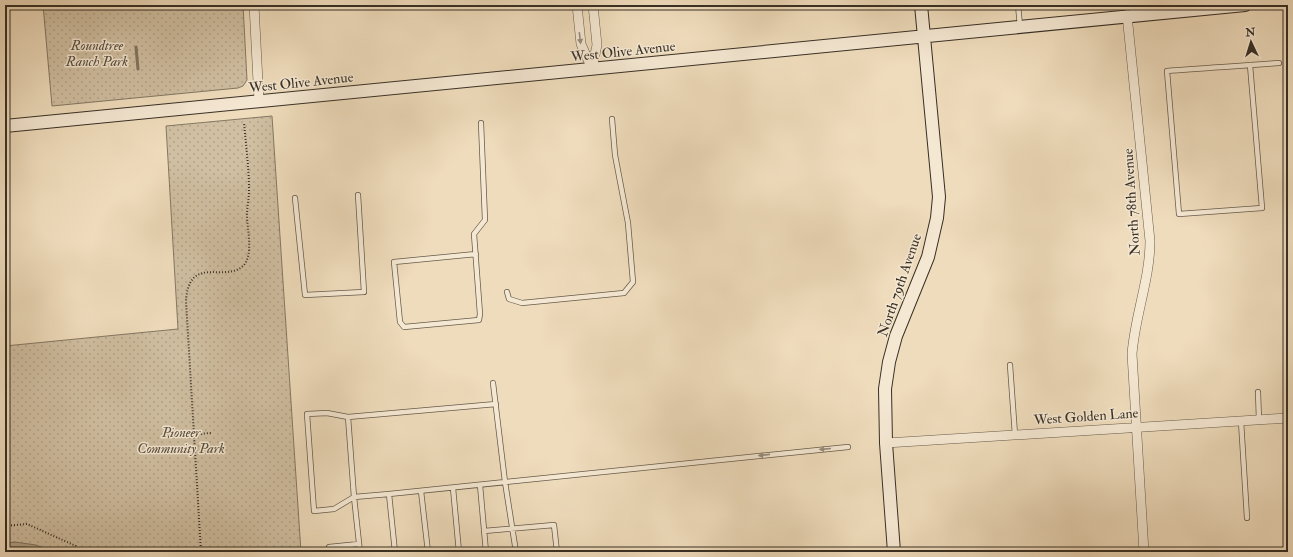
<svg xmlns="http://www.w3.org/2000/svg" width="1293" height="557" viewBox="0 0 1293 557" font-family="'IM FELL Double Pica',serif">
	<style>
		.park { fill: url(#park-dots); stroke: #847864 }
		.water { fill: url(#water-rules); stroke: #817461 }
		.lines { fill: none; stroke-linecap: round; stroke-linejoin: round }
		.shore { stroke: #746957; stroke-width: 1 }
		.stream { stroke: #817461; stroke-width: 3 }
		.lane-casing { stroke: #665b4b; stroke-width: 6 }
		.street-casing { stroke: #665b4b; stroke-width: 10 }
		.secondary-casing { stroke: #383025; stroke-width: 14 }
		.path { stroke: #383025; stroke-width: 2; stroke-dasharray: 1 2; stroke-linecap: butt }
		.lane { stroke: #f5e8d3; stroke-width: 4.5 }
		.street { stroke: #f5e8d3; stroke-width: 9 }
		.secondary { stroke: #f5e8d3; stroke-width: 12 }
		.oneway { fill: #968c7c }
		.labels { text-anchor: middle; stroke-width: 3; stroke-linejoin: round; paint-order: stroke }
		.park-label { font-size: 14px; font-style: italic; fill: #564d3e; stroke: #f5e8d3 }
		.street-label { font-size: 14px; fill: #383025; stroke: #f5e8d3 }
	</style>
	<defs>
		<pattern id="park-dots" width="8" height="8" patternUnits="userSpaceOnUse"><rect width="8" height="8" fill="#d0bfa2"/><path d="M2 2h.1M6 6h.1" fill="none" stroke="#b3a48b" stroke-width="1.8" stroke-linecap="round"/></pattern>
		<pattern id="water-rules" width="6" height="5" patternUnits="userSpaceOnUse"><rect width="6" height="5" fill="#b1a289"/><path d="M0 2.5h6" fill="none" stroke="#918470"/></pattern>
	</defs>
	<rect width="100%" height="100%" fill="#efdcbc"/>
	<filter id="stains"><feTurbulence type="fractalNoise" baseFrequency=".005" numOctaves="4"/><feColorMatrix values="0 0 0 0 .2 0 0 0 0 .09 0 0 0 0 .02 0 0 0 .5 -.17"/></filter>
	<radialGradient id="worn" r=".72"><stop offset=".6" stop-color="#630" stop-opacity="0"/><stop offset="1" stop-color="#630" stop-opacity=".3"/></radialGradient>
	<!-- park -->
	<path class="park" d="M43,5H243L247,80L243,86L238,88L52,106Z
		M272,116L301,552H5V346L178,329L166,126Z"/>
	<!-- water -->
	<path class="water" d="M15,542L36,545L54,552H5V543Z"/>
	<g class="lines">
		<!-- shore -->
		<path class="shore" d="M5,547H25L44,552"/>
		<!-- stream -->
		<path class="stream" d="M136,47L138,69"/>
		<defs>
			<path id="lane" d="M1018,5L1020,26
				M1250,65L1262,208L1179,214L1167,71C1204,68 1242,66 1279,63
				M295,198L305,295L364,292L358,195
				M476,254L394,262L400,322L404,327L479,320L480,314L474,234L485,220L481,123
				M507,292L509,299L522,303L624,293L633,282L628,223L615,155L612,119
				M1010,365L1015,435
				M493,383L505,482L516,552
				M1258,392L1259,420
				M348,417L327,413L307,414L314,511L334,509L354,497L360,552
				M1241,421L1247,518
				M480,485L486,552
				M453,488L459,552
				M421,491L428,552
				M389,494L354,497L348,417L496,404
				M484,531L554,525L557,552
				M329,552V547L359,544
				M395,552L389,494L848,447"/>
			<path id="street" d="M254,5L259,101
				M577,5L581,44L592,69
				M1127,15L1150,241C1150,279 1135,315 1132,354L1144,552
				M592,69L597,45L593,5
				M886,443L1288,418"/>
			<path id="secondary" d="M5,126L1245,5
				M894,552L886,443L885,389L889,362L896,336L928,257L937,218L939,197L921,5"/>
		</defs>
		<!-- lane casing -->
		<use href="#lane" class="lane-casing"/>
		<!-- street casing -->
		<use href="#street" class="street-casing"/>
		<!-- secondary casing -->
		<use href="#secondary" class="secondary-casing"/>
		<!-- path -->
		<path class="path" d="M165,437L211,433
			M5,526L27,524L76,546L81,552
			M201,552L186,301C189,254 224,283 243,266C254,255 247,229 247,215C247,207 249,199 249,190C249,168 246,145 244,123"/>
		<!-- lane -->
		<use href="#lane" class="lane"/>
		<!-- street -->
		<use href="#street" class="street"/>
		<!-- secondary -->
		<use href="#secondary" class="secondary"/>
	</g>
	<!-- one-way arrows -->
	<defs><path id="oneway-solid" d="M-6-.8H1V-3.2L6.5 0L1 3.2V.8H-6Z"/></defs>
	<g class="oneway">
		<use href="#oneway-solid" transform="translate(580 38) rotate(83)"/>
		<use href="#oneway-solid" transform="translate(825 449) rotate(175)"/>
		<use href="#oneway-solid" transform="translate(764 455) rotate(174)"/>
	</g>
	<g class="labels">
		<!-- park labels -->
		<g class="park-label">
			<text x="97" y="50">Roundtree<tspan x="97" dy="16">Ranch Park</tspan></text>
			<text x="181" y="437">Pioneer<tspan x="181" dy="16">Community Park</tspan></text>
		</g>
		<!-- street labels -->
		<g class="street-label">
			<text transform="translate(623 51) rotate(-6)" y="5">West Olive Avenue</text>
			<text transform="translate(301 82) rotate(-6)" y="5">West Olive Avenue</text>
			<text transform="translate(1131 202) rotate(-94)" y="5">North 78th Avenue</text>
			<text transform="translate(899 285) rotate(-71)" y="5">North 79th Avenue</text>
			<text transform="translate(1086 416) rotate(-4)" y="5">West Golden Lane</text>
		</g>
	</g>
	<!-- margin -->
	<rect width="1293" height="557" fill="none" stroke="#efdcbc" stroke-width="20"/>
	<rect x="6" y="6" width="1281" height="545" fill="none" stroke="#383025" stroke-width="2"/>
	<rect x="10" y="10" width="1273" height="537" fill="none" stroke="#383025"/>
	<!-- north arrow -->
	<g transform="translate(1251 42) rotate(356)" stroke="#f5e8d3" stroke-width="3" paint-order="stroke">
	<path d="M0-3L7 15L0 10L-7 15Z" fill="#383025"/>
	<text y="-6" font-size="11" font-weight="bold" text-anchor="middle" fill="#383025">N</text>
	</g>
	<rect width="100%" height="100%" filter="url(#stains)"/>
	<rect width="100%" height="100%" fill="url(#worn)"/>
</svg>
